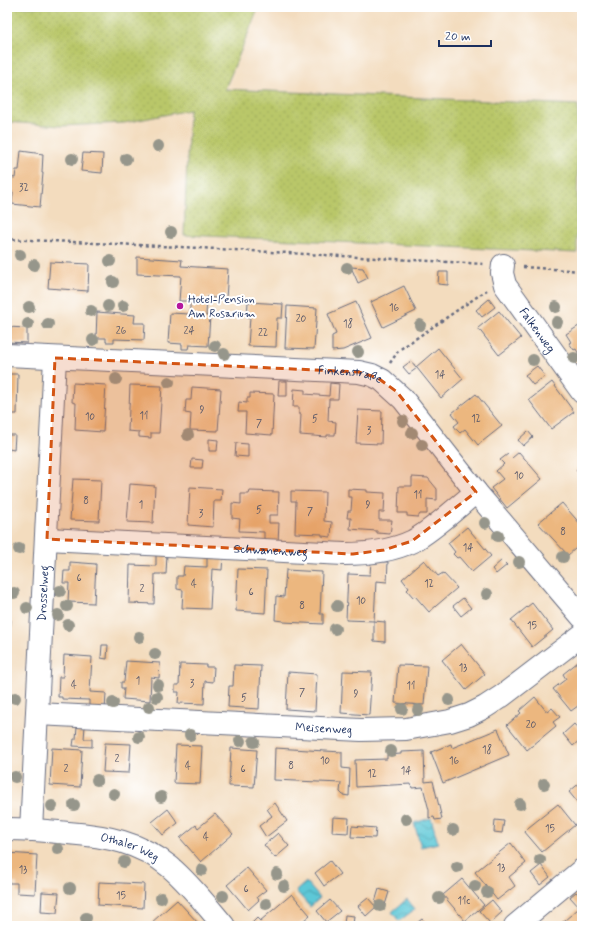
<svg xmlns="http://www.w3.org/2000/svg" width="589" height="933" viewBox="0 0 589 933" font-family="Mynerve,sans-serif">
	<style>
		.grass { fill: url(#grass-dots); stroke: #6a7b64 }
		.water { fill: url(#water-waves); stroke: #3c7c9a }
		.building { fill: #ecb77f }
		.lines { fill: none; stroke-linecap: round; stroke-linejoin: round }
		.minor-casing { stroke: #676c80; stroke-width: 24 }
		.path { stroke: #676c80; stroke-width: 2.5; stroke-dasharray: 3 3; stroke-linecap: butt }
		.minor { stroke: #fff; stroke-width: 22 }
		.tree { fill: #96968b }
		.marked { fill: #d45514; fill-opacity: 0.2; stroke: #d45514; stroke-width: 3; stroke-dasharray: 8 5; stroke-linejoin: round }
		.poi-dot { fill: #b5179e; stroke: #fff; stroke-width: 1.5 }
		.labels { text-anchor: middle; stroke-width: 4; stroke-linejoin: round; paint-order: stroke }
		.number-label { font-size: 10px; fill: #4f5166 }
		.poi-label { font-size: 12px; fill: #1b2f5e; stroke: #fff; text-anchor: start }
		.street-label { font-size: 12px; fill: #1b2f5e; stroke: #fff }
	</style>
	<defs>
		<pattern id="grass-dots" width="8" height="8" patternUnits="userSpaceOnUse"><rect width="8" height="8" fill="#b9c769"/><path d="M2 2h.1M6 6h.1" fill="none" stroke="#9eab5d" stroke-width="1.8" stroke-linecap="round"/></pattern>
		<pattern id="water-waves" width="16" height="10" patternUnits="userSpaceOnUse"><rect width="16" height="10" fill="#5dc8d7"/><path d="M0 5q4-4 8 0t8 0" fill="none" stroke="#4ca3b2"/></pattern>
	</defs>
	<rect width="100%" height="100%" fill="#fff"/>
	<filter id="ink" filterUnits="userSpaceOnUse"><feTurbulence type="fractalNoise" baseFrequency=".025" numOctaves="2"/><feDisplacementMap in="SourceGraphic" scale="8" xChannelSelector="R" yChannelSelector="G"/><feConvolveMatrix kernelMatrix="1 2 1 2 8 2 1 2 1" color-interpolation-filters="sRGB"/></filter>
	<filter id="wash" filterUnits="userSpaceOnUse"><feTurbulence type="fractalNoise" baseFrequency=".012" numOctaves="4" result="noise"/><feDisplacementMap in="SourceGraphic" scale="16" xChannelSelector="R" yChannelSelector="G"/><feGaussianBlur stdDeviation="0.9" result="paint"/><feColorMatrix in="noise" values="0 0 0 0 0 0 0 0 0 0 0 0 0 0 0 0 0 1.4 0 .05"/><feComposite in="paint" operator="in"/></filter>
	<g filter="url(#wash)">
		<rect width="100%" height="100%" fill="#f3dcbe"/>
		<!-- grass -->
		<path class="grass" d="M7,7H259L225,89L578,105L577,253L184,235L189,110L124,123L61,126L7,122Z"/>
		<!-- water -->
		<path class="water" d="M431,818L438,843L421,847L414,823Z
			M306,882L320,898L310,907L296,891Z
			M407,899L415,909L399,921L392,912Z"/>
		<g id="blocks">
			<!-- building -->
			<path class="building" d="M21,151L43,154L42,173H43L40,207L12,204L13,192H7V177L15,178L16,170H19Z
				M83,153L103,154L102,173L81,171Z
				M137,257L182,260L181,266L228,269L226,299L207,297L206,316H210L208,346L189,345L188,349H182V344L168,343L170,313L190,314V301H179L181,276L137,274Z
				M50,262L89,264L88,291L48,288Z
				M351,267L363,268L368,278L358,283Z
				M439,272H448V285L438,284Z
				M404,286L416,311L383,327L371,302Z
				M489,299L495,307L482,317L476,310Z
				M248,302L283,304L282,318H277L276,347L248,346L250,317H247Z
				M356,302L372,338L343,350L332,351V336L336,334L328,314Z
				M287,306L317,308L314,349L285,348Z
				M499,311L521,338L499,355L478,328Z
				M97,312L135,315L134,323H145L144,340L114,339V342H106V338H96Z
				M582,324V360L576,349L574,350L569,343L571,342L566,334Z
				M7,327L27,328V343L7,342Z
				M438,348L463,379L441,398L417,368L409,374L403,367L411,361L416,367Z
				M537,366L545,376L533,385L525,375Z
				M7,374H18L17,414H7Z
				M279,381H287V396H278Z
				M552,382L574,412L551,429L529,400Z
				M73,383L106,385L103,432L75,430L76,403L72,402Z
				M330,383L339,384L338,399H329L328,421L336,422L335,435H327V437L300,435L301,414H299V407H293L294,389L305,390V394L329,396Z
				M130,385L162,386L159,433H151V438L139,437V432L128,431Z
				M192,387L221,389L218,431L190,430L191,414L185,413L186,400H191Z
				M250,393L274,394L272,435L245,433L246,412H238L239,402L247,403V398H250Z
				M476,394L502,426L478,445L465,429L460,433L457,430L454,426L459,422L452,413Z
				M358,410L382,411L381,444L356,443Z
				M528,431L533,437L523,446L518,440Z
				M7,435H15L14,450L9,449L8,458H7Z
				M209,439L218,440L217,451H209Z
				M236,443L248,444V457L235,456Z
				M519,452L542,479L507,508L491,488L503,479L496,471L504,464L500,460L508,454L512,458Z
				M192,459L203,460L202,468H191Z
				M582,465V477L576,470Z
				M412,477L428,478L437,489V500L427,499V514H420L418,517L407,516V513H398L399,486H412Z
				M73,479L101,480L99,521L70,520Z
				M130,484L155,486L153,523L127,522Z
				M190,487L222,489L221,501H214L213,527L188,525Z
				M348,489L367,490V492L385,493L384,512H379V520H392L390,534L377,533V531L350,529L351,518H347L348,511H351L352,497H348Z
				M250,491L279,492L278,515H269V523H279L278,542L264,541V532L239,531L240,519L232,518V503L241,504V494H249Z
				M291,491L325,492L324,521L332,522L331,537L322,536V534L295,533L296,501H291Z
				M562,503L582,526V543L568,555L538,523Z
				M467,527L491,556L472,572L459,557L457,558L453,554L455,552L448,543Z
				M156,554H167L166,574H155L154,604L129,603L130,565L156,566Z
				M207,555L223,556L222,570L212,569L210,609L182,608L183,590L177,589V576H183L184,566L207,567Z
				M424,560L438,576L443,573L457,588L429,612L415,596L413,597L407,590L409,588L402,579Z
				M502,560L507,565L496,574L492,569Z
				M371,561L388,562L387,582L376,581L374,621L385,622V642L374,641V621L346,620L348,574L370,575Z
				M70,562L96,564L94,603L68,602L69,583H63L64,571H70Z
				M238,569L267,570L265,613L236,611Z
				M286,570L322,572L320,614H323V624L283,622V621L275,620L276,596L284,597Z
				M463,598L471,608L461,616L453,606Z
				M532,603L553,630L532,647L511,620Z
				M7,620H11L10,634L7,633Z
				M461,644L485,674L466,690L442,660Z
				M102,645H108L107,659L101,658Z
				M64,655L92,657L90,692L106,693L105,711L89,710V700L62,699V697H58L59,677H63Z
				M126,661L160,663L159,678L151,677L150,701L123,699L124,688H121V682H124Z
				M578,662L582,667V703L571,711L553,689L566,679L563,674Z
				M180,664L206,665V667H214L213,682L205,681L204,704L178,703L179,692H175V685H179Z
				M234,665L261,666L259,709L228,707L229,686H233Z
				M398,665L427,666L424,705L395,703Z
				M343,671L372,672L369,715L341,713Z
				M288,672L317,674L315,711L286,709Z
				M535,697L547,712L552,708L560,717L553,722L556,726L527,750L507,725L521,713L519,711Z
				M574,724L582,733V738L573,746L563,734Z
				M77,726H85L84,739H92V747L73,746L74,739H76Z
				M498,729L509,755L443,783L431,752L451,744L452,748Z
				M105,743L131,744L129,773L103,772Z
				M176,745L202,746L200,784L174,783Z
				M52,748L82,750L80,787L50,785Z
				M231,748L257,750L254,787L229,786Z
				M275,748L342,752V768L350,769L349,796L343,795L340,792L341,783L274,780Z
				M424,751L425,782L433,781L442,819L435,820L434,817L429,818V810L423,787L412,788L411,784L356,787L355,760L387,759V755L401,754V752Z
				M582,781V808L569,792Z
				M275,803L287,821L266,837L259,826L272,816L267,809Z
				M558,804L575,825L542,852L524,831Z
				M168,809L178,823L163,835L152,822Z
				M215,814L233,834L201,862L180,838L196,825L198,828Z
				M333,817L349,818L348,833L332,832Z
				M495,820L504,821L502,833L494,832Z
				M352,826L376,828L375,838L351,837Z
				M582,828V839L577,832Z
				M278,833L289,846L275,858L264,845Z
				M511,843L526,863L509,877L515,886L497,900L475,872Z
				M7,853L37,855L35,894L17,893V883H7Z
				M330,861L340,874L324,886L315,873Z
				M541,865L550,877L540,885L531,873Z
				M247,868L266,890L257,897L259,900L248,910L227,885Z
				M462,879L484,905L465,921L443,895Z
				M99,882L144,884L143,908L98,905Z
				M379,889L389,892L385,905L375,902Z
				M42,892L59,893L57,913L41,912Z
				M576,892L582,898V906L580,908L570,897Z
				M292,894L310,915L297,926H255L252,923L257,918L260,921Z
				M368,898L376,907L366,916L358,906Z
				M177,900L198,923L194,926H154L151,923Z
				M330,900L340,911L326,922L317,911Z
				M492,900L502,912L490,923L479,911Z
				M578,909L582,914V926H558Z
				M345,915L354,916L353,925L344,924Z
				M422,919L429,926H413Z"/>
		</g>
	</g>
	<g filter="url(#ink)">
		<use href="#blocks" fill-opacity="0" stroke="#676c80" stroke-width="1"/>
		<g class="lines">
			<defs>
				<g id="minor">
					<path id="s1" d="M503,265L502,273L505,285L582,392"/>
					<path id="s2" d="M7,355L359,372L372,375L382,380L403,399L476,492L582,617"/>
					<path id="s3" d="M47,539L344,554C367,554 392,551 413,541C436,528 456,508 476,492"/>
					<path id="s4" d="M37,714L361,730L406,729L450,721L469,715L485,707L502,696L582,635"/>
					<path id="s5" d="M7,829C27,829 48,831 68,833C106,836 140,842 170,867C190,884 207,906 224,926"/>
					<path id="s6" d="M31,830L55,358"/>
					<path d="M515,926L582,870"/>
				</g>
			</defs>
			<!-- minor casing -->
			<use href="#minor" class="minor-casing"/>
			<!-- path -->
			<path class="path" d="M7,239L181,247L484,264
				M523,267L582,271
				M390,363L399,350L487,290"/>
			<!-- minor -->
			<use href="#minor" class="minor"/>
		</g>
		<!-- trees -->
		<g class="tree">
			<circle cx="158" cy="146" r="6"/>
			<circle cx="72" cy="159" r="6"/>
			<circle cx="126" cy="159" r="6"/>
			<circle cx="171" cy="232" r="6"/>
			<circle cx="20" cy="255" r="6"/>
			<circle cx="110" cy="261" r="6"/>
			<circle cx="34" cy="265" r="6"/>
			<circle cx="347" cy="268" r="6"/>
			<circle cx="113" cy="282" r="6"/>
			<circle cx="108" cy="306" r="6"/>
			<circle cx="123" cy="306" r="6"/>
			<circle cx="29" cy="307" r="6"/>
			<circle cx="556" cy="307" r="6"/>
			<circle cx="91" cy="311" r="6"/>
			<circle cx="557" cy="322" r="6"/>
			<circle cx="28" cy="324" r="6"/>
			<circle cx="48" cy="324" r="6"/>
			<circle cx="420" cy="325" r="6"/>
			<circle cx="93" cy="340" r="6"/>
			<circle cx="215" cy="346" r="6"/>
			<circle cx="358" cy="352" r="6"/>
			<circle cx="224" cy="354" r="6"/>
			<circle cx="574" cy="358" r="6"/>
			<circle cx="533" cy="360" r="6"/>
			<circle cx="116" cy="379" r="6"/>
			<circle cx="169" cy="382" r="6"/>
			<circle cx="403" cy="421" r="6"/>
			<circle cx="412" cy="433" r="6"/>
			<circle cx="188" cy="435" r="6"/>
			<circle cx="422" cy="445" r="6"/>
			<circle cx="485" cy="523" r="6"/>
			<circle cx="498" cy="536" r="6"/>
			<circle cx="19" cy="549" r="6"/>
			<circle cx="563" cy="557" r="6"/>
			<circle cx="519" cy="562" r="6"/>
			<circle cx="60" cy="591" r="6"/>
			<circle cx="14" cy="593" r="6"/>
			<circle cx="487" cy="594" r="6"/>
			<circle cx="67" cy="606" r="6"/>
			<circle cx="337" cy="606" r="6"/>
			<circle cx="27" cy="608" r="6"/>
			<circle cx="58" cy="615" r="6"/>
			<circle cx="68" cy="625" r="6"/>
			<circle cx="335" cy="629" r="6"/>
			<circle cx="139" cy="637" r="6"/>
			<circle cx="155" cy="654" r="6"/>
			<circle cx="158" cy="685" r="6"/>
			<circle cx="157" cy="697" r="6"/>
			<circle cx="15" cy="698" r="6"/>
			<circle cx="449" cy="700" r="6"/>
			<circle cx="113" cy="703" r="6"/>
			<circle cx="149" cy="707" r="6"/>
			<circle cx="402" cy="709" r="6"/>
			<circle cx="418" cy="710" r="6"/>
			<circle cx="190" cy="735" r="6"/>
			<circle cx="139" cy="737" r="6"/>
			<circle cx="240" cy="741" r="6"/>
			<circle cx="254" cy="742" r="6"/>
			<circle cx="391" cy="751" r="6"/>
			<circle cx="15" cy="777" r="6"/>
			<circle cx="97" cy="780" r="6"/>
			<circle cx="544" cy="784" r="6"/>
			<circle cx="114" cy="794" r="6"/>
			<circle cx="161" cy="797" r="6"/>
			<circle cx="520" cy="804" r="6"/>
			<circle cx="74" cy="805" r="6"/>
			<circle cx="52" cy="806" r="6"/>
			<circle cx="406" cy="819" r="6"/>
			<circle cx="453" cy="830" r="6"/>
			<circle cx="58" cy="849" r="6"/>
			<circle cx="540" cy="860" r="6"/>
			<circle cx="124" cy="862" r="6"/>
			<circle cx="457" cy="867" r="6"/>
			<circle cx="202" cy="870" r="6"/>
			<circle cx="277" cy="874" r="6"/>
			<circle cx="284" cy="886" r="6"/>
			<circle cx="475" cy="886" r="6"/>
			<circle cx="70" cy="888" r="6"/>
			<circle cx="487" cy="892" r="6"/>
			<circle cx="223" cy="896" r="6"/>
			<circle cx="161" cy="898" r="6"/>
			<circle cx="439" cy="898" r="6"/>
			<circle cx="266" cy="904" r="6"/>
			<circle cx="380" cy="906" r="6"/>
			<circle cx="86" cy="918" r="6"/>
		</g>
	</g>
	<!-- marked area -->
	<path class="marked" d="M55,358L359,372L378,378L397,392L476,492L412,541L384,550L353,554L47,539Z"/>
	<!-- markers -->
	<circle class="poi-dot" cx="180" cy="306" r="4"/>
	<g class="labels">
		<!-- number labels -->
		<g class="number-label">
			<text x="24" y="191">32</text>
			<text x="394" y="311">16</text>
			<text x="301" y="322">20</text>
			<text x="348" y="327">18</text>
			<text x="121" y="334">26</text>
			<text x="189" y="334">24</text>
			<text x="263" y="336">22</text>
			<text x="440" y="378">14</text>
			<text x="202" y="413">9</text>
			<text x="144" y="419">11</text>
			<text x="90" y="420">10</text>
			<text x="315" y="422">5</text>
			<text x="476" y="422">12</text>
			<text x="259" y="427">7</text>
			<text x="369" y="434">3</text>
			<text x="519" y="479">10</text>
			<text x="418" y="498">11</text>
			<text x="86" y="504">8</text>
			<text x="141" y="508">1</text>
			<text x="368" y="508">9</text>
			<text x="259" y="513">5</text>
			<text x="310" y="515">7</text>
			<text x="201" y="517">3</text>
			<text x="563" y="535">8</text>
			<text x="468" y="551">14</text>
			<text x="79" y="581">6</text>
			<text x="194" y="587">4</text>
			<text x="429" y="587">12</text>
			<text x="142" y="592">2</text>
			<text x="251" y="595">6</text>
			<text x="361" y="604">10</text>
			<text x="302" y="609">8</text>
			<text x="532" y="629">15</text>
			<text x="463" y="671">13</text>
			<text x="138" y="684">1</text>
			<text x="192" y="687">3</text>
			<text x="74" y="688">4</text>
			<text x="411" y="689">11</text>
			<text x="302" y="696">7</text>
			<text x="356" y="697">9</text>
			<text x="244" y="701">5</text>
			<text x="531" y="728">20</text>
			<text x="487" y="753">18</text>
			<text x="117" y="762">2</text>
			<text x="325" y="764">10</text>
			<text x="454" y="764">16</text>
			<text x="188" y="769">4</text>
			<text x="291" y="769">8</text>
			<text x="66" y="772">2</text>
			<text x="243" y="772">6</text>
			<text x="406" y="774">14</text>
			<text x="372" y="777">12</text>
			<text x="550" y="832">15</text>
			<text x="206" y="840">4</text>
			<text x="501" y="871">13</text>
			<text x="23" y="873">13</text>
			<text x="246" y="892">6</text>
			<text x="121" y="899">15</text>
			<text x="464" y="904">11c</text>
		</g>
		<!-- poi labels -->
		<g class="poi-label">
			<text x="188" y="303">Hotel-Pension<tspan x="188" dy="14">Am Rosarium</tspan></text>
		</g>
		<!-- street labels -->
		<g class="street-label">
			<text dy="4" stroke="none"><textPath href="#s1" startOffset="76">Falkenweg</textPath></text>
			<text dy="4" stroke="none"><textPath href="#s2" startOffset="344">Finkenstraße</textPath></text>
			<text dy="4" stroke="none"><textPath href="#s3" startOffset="224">Schwanenweg</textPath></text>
			<text dy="4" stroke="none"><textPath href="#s6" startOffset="237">Drosselweg</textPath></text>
			<text dy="4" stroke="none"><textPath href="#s4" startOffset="287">Meisenweg</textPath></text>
			<text dy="4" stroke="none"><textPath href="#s5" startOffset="125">Othaler Weg</textPath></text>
		</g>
	</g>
	<!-- margin -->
	<rect width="589" height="933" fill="none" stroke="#fff" stroke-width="24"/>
	<!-- scale -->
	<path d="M439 40v6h52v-6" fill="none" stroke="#1b2f5e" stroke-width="2"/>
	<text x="445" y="40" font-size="12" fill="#1b2f5e" stroke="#ffffff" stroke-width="3" paint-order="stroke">20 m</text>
</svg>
